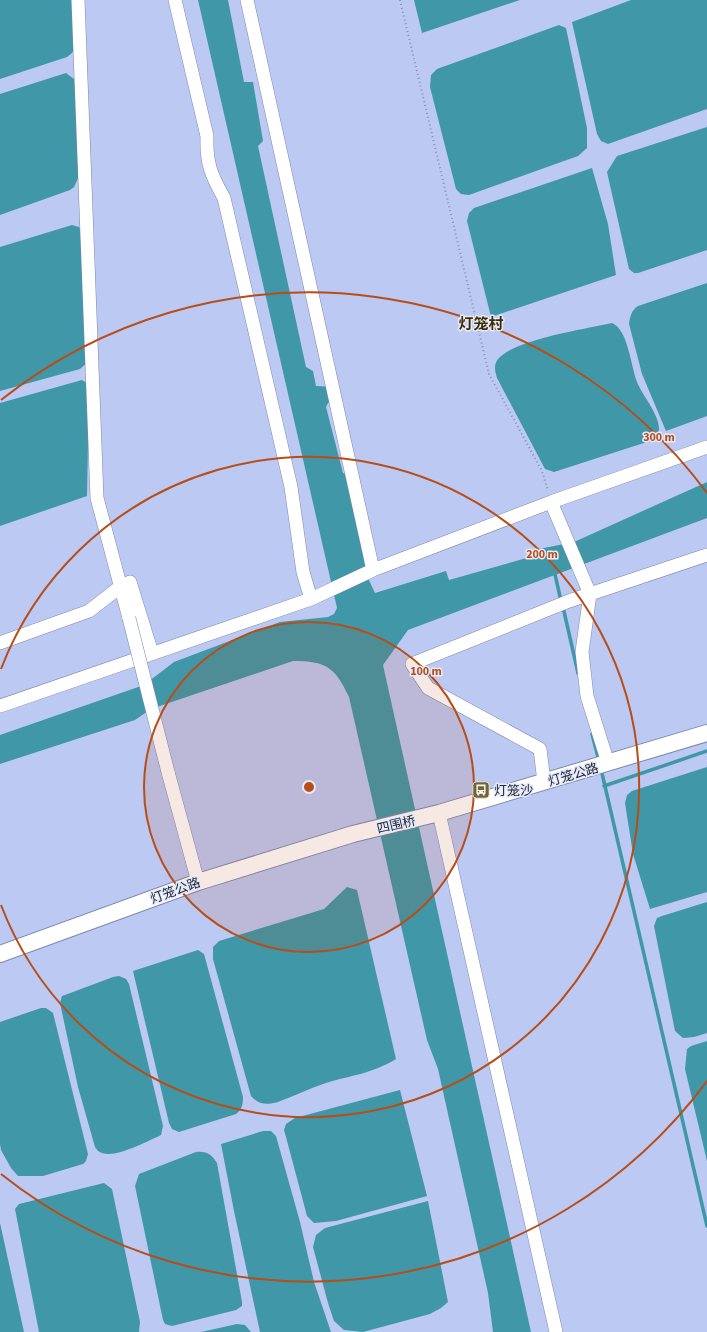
<svg xmlns="http://www.w3.org/2000/svg" width="707" height="1332" viewBox="0 0 707 1332" font-family="'Source Sans 3','Noto Sans SC',sans-serif">
	<style>
		.water { fill: #4097a7 }
		.lines { fill: none; stroke-linecap: round; stroke-linejoin: round }
		.stream { stroke: #4097a7; stroke-width: 3.5 }
		.minor-casing { stroke: #7d89af; stroke-width: 14 }
		.tertiary-casing { stroke: #7d89af; stroke-width: 18 }
		.path { stroke: #8690b0; stroke-width: 2; stroke-dasharray: 1 3; stroke-linecap: butt }
		.minor { stroke: #fff; stroke-width: 13 }
		.tertiary { stroke: #fff; stroke-width: 16 }
		.minor-bridge-casing { stroke: #7d89af; stroke-width: 14; stroke-linecap: butt }
		.minor-bridge { stroke: #fff; stroke-width: 13 }
		.ring { fill: none; stroke: #b74d17; stroke-width: 2 }
		.labels { text-anchor: middle; stroke-width: 3; stroke-linejoin: round; paint-order: stroke }
		.street-label { font-size: 13px; fill: #242838; stroke: #e5eafb }
		.poi-label { font-size: 13px; fill: #242838; stroke: #e5eafb; text-anchor: start }
		.quarter-label { font-size: 15px; font-weight: bold; fill: #3b2e03; stroke: #e5eafb }
		.centre { fill: #b74d17; stroke: #e5eafb; stroke-width: 2 }
		.ring-label { font-size: 12px; text-anchor: middle; font-weight: bold; fill: #b74d17; stroke: #e5eafb; stroke-width: 3; stroke-linejoin: round; paint-order: stroke }
	</style>
	<rect width="100%" height="100%" fill="#bcc9f2"/>
	<!-- water -->
	<path class="water" d="M0,0H73L75,48L72,53L67,57L0,79Z
		M198,0H228L244,82H253L263,141L258,146L306,367L313,371L316,386L334,387V400L328,403L326,407L343,473L349,475L367,576L375,593L446,571L449,580L530,557L529,551L574,542L707,482V518L408,630L383,665L531,1332H493L488,1293L438,1069L427,1040L349,697C335,667 326,661 293,661L151,709L135,720L0,764V735L144,685L174,662L280,622L328,617L334,614L337,608Z
		M414,0H520L422,33Z
		M631,0H707V109L608,144L601,141L597,134L572,22Z
		M559,25L566,28L587,128V148L578,156L469,195L461,194L456,189L430,87L431,75L437,69Z
		M66,73L74,79L76,85L79,176L74,187L70,190L0,215V94Z
		M707,127V250L638,273H634L629,269L607,172L617,156Z
		M592,168L608,224L616,275L491,317L467,221L469,213L474,208Z
		M72,225L79,227L81,231L88,362L80,369L0,391V247Z
		M707,283V416L666,431L642,374L629,324C630,316 632,310 638,306Z
		M612,323C628,329 631,367 637,382C642,395 660,415 659,430C658,434 655,437 653,440L554,472L545,469L497,378C495,371 493,364 499,358C517,339 586,329 612,323Z
		M82,380L88,384L89,391L87,496L0,526V403Z
		M707,767V892L650,909L633,854L625,803L627,795L632,791Z
		M347,887L357,890L396,1059C371,1074 352,1075 326,1083C310,1088 294,1096 278,1102C267,1105 259,1105 251,1096L213,959V947L219,941L324,909Z
		M707,902V1033L694,1037L683,1038L675,1031L654,926L657,918L662,916Z
		M198,950L204,954L243,1097C243,1105 242,1109 236,1114L179,1132L172,1129L169,1123L133,971Z
		M119,976L126,979L129,984L163,1126L161,1135L157,1137C143,1143 111,1161 98,1151L95,1147L78,1087L60,1003L62,996L65,995L113,977Z
		M41,1008H46L53,1013L88,1154L86,1161L83,1164L43,1176H18L11,1168L1,1150L0,1144V1022Z
		M707,1041V1161L685,1069L687,1049L691,1046Z
		M400,1090L427,1196L336,1221L314,1223L307,1216L286,1137L284,1130L286,1124L295,1118Z
		M263,1131H271L276,1136L300,1222L314,1282L331,1332H260L234,1211L221,1144Z
		M196,1152C207,1151 211,1154 217,1163L242,1302V1306L236,1310L172,1326L165,1324L163,1320L135,1186L139,1174Z
		M104,1183L112,1189L140,1322L139,1332H39L15,1209L19,1204Z
		M428,1201L448,1302L441,1308L430,1314L363,1332L344,1330L334,1321L328,1303L313,1247L316,1235L325,1228Z
		M0,1223L24,1332H0Z
		M237,1324L245,1325L251,1332H201Z"/>
	<g class="lines">
		<!-- stream -->
		<path class="stream" d="M554,570L561,601
			M563,607L578,673
			M592,734L599,761
			M601,769L707,1226
			M604,786L707,751"/>
		<defs>
			<path id="minor" d="M78,0L97,498L129,618
				M175,0L207,136C206,163 211,175 224,198L291,487L303,572L311,599
				M247,0L373,570
				M551,502L590,594L582,652L587,696L608,763
				M0,643L89,611L120,587L130,582L152,653
				M0,706L311,599L373,570L551,502L707,447
				M168,772L198,882
				M544,782L540,749L428,688L412,664L569,601L707,555
				M439,813L556,1332"/>
			<path id="tertiary" d="M0,954L198,882L353,834L439,813L707,733"/>
		</defs>
		<!-- minor casing -->
		<use href="#minor" class="minor-casing"/>
		<!-- tertiary casing -->
		<use href="#tertiary" class="tertiary-casing"/>
		<!-- path -->
		<path class="path" d="M400,0L489,374L542,471L548,491"/>
		<!-- minor -->
		<use href="#minor" class="minor"/>
		<!-- tertiary -->
		<use href="#tertiary" class="tertiary"/>
		<defs>
			<path id="minor-bridge" d="M129,618L168,772"/>
		</defs>
		<!-- minor-bridge casing -->
		<use href="#minor-bridge" class="minor-bridge-casing"/>
		<!-- minor-bridge -->
		<use href="#minor-bridge" class="minor-bridge"/>
	</g>
	<!-- distance rings -->
	<circle cx="309" cy="787" r="165" fill="#b74d17" fill-opacity=".12"/>
	<g class="ring">
		<circle cx="309" cy="787" r="165"/>
		<path d="M1 669A330 330 0 1 1 1 905"/>
		<path d="M707 1081A495 495 0 0 1 1 1174M1 400A495 495 0 0 1 707 493"/>
	</g>
	<!-- icons -->
	<defs>
		<symbol id="bus-square" viewBox="-11 -11 22 22"><rect x="-9" y="-9" width="18" height="18" rx="4" fill="#746431" stroke="#e5eafb"/><path d="M-5-6H5V4H4V6H2V4H-2V6H-4V4H-5ZM-3.5-4V0h7V-4ZM-3.5 1.2v1.5H-2V1.2ZM2 1.2v1.5H3.5V1.2Z" fill="#fff"/></symbol>
	</defs>
	<g fill-rule="evenodd">
		<use href="#bus-square" x="471" y="780" width="20" height="20"/>
	</g>
	<g class="labels">
		<!-- street labels -->
		<g class="street-label">
			<text transform="translate(573 774) rotate(-16)" y="5">灯笼公路</text>
			<text transform="translate(396 824) rotate(-13)" y="5">四围桥</text>
			<text transform="translate(175 890) rotate(-20)" y="5">灯笼公路</text>
		</g>
		<!-- poi labels -->
		<g class="poi-label">
			<text x="494" y="795">灯笼沙</text>
		</g>
		<!-- quarter labels -->
		<g class="quarter-label">
			<text x="481" y="329">灯笼村</text>
		</g>
	</g>
	<circle cx="309" cy="787" r="6" class="centre"/>
	<g class="ring-label">
		<text x="659" y="441">300 m</text>
		<text x="542" y="558">200 m</text>
		<text x="426" y="675">100 m</text>
	</g>
</svg>
